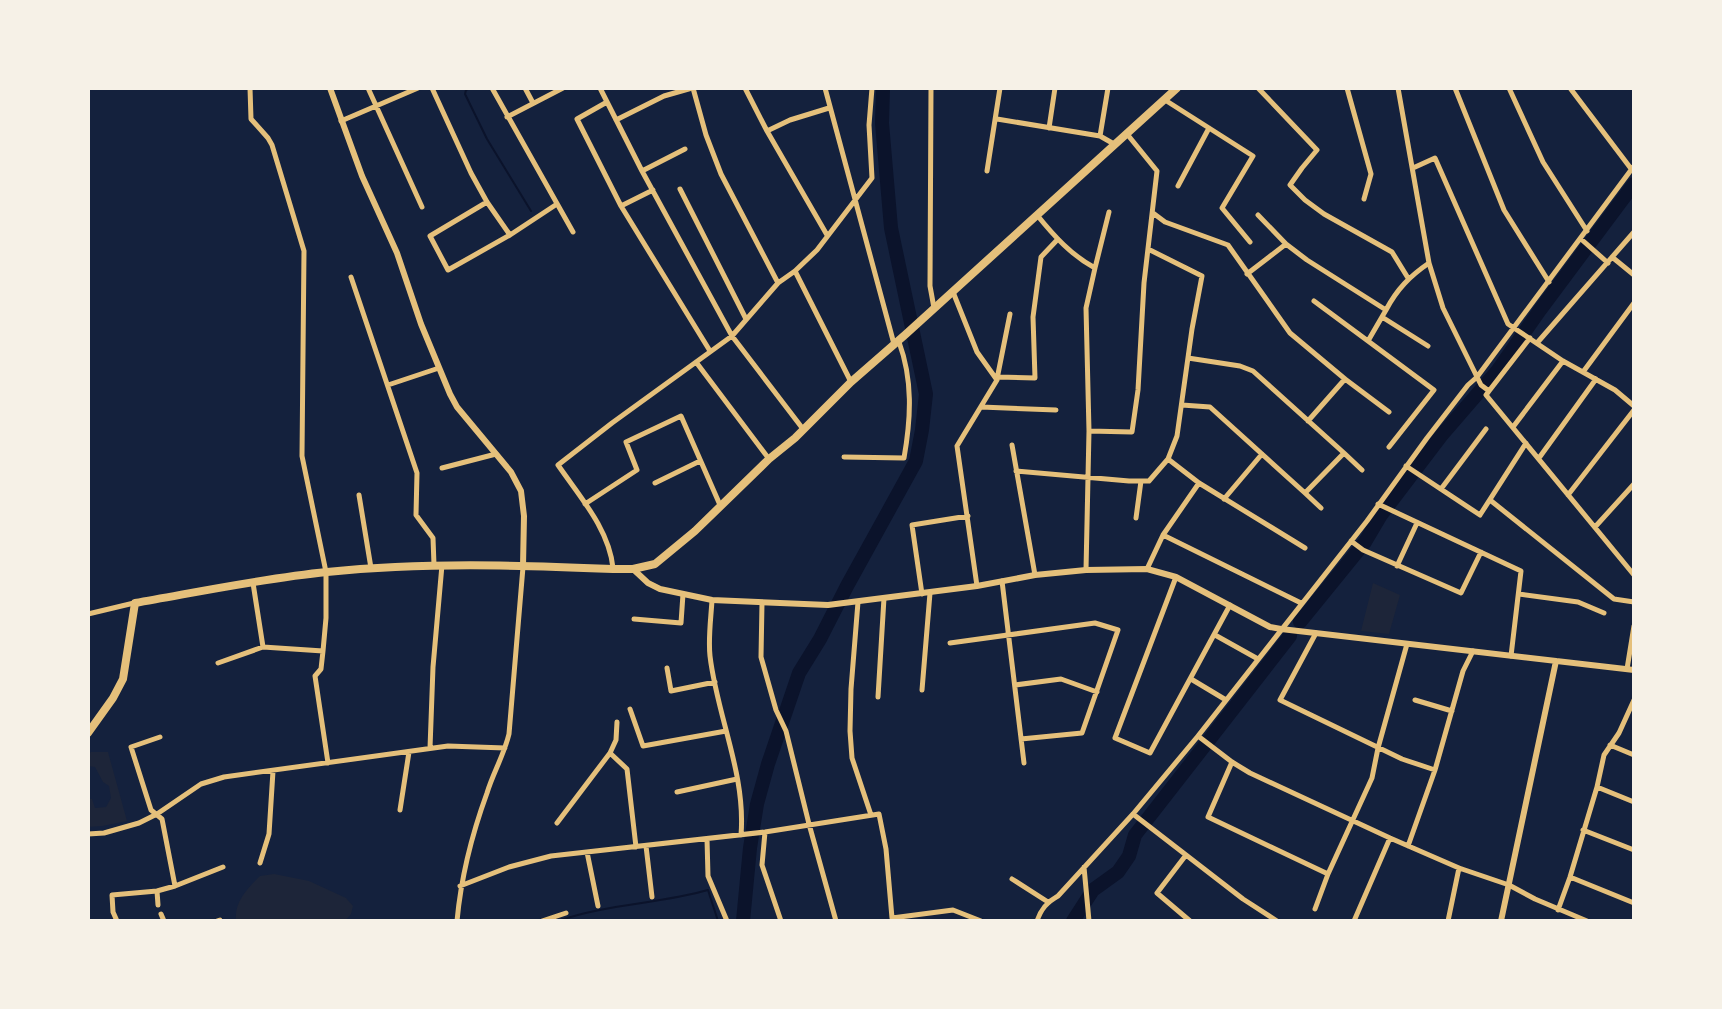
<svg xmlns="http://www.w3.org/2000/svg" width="1722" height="1009" viewBox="0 0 1722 1009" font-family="Merriweather,serif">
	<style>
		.green { fill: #1d2539 }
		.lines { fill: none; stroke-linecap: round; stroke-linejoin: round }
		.stream { stroke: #0b132b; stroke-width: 2 }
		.river { stroke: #0b132b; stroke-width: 14 }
		.minor { stroke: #e5c07b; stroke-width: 5 }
		.tertiary { stroke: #e5c07b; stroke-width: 6 }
		.primary { stroke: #e5c07b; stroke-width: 8 }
	</style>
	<rect width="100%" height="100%" fill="#14213d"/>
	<!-- green -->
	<path class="green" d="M1373,583L1400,595L1389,634L1361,631Z
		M91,752H108L127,821L102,826L88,827V799H92L95,808L106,807L111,798L109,786L103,782L95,767L88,766V754Z
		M274,874L309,881L346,898L353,906L351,914L345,921H236C234,902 247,889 260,876Z"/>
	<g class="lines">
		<!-- stream -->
		<path class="stream" d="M470,88L466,90L465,94L487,139L531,211
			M558,921C606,904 659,904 708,890L718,921"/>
		<!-- river -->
		<path class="river" d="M1300,622L1365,542L1381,515L1441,436L1498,370L1540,310L1634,184
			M743,921L750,848L757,804L768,764L799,673L820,639L847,586L916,461L922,430L926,394L891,228L882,123L883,88
			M1073,921L1093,890L1118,872L1129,856L1135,835L1290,636"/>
		<!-- minor -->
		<path class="minor" d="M250,88L251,119L268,138L272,145L304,251L302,456L326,572V618L323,651L321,669L315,676L328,763
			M368,88L422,207
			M432,88L471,173L487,202L510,235
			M492,88L573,232
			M525,88L533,103
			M600,88L642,171L732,336L803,429
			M693,88L706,135L721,174L778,283
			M745,88L767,131L827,235
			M825,88L894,344
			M931,88L930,286L934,308
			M1108,88L1100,136L1114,144
			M1258,88L1317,150L1302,168L1290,185L1305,200L1324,214L1392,252L1408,278
			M1347,88L1371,174L1364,199
			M1398,88L1429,263L1443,308L1481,385L1489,391L1486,395L1634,575
			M1455,88L1504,210L1549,282
			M1509,88L1543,162L1587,231
			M1570,88L1632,170
			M1165,100L1253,156L1222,208L1250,242
			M607,102L577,119L621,206L710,351
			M507,117L563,88
			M997,119L1100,136
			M616,120L664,96L692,88
			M341,121L418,88
			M1049,128L1055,88
			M767,131L790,120L829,108
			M1413,168L1435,158L1508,324L1563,361L1615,390L1634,406
			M642,171L685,149
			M987,171L1000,88
			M1178,186L1209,128
			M680,189L746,319
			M487,202L430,236L448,270L510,235L557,204
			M621,206L653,190
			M1153,213L1165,222L1228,245L1290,333L1345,379L1389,412
			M1037,215C1054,236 1071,255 1095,268L1086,308L1089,431L1086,570
			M1258,215L1286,244
			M1581,239L1608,263
			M1612,257L1634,275
			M1095,268L1109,212
			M795,271L851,382
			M1247,274L1286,244L1307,260L1386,310C1397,289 1410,276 1429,263
			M351,277L417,473L416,515L433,538L434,565
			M953,292L977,352L997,380L957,446L977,586
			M1314,301L1368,341
			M1386,310L1368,341L1434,390L1389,447
			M1382,317L1428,346
			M1537,343L1634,232
			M696,362L769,459
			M1583,372L1634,303
			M998,377L1035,378L1033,317L1041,257L1058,239
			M997,379L1010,314
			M388,385L439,368
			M1489,391L1530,338
			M1182,405L1210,407L1305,493L1344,453L1253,371L1240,366L1188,358
			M981,407L1056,410
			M1308,421L1345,379
			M1513,427L1563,361
			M1089,431L1132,432L1138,390L1144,283L1157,171L1127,134
			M1012,445L1035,575
			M1344,453L1362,470
			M844,457L904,458C911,418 913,380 899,342
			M1539,458L1596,379
			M1168,459L1199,483L1305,548
			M1406,466L1480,515L1526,443
			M442,468L496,454
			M1016,471L1129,481H1149L1168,459L1177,436L1192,329L1202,276L1148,249
			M655,483L700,461
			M1441,489L1486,429
			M1305,493L1321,508
			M359,495L371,568
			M1568,495L1634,410
			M1224,499L1262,454
			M1490,500L1614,599L1634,602
			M585,504L637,470L626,442L681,416L720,505
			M1378,504L1521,571L1511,656
			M1136,518L1141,481
			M1595,527L1634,484
			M1163,535L1301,603
			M1351,541L1363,550L1461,593L1481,552
			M1397,566L1417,523
			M613,568C609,529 580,497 558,465L612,423L732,336L778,283L795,271L817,250L872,178L869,125L872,88
			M1147,569L1163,535L1199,483
			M1176,577L1115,738L1150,753L1230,605
			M1002,581L1024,763
			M253,583L263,647
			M922,594L912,525L968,516
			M1519,594L1578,602L1604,613
			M712,600C711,618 708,638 710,656C717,716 746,774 741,835
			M858,602L851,689L850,731L852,758L871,815
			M762,603L761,657L776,710L786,731L809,824L836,921
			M88,614L134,603
			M634,619L681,623L683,594
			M1316,633L1280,700L1402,759L1435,770
			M1215,635L1258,659
			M950,643L1095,623L1118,630L1082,733L1021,739
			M218,663L263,647L323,651
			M667,668L671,691L715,682
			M1627,669L1634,626
			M1191,679L1226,700
			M1015,685L1061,679L1097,692
			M922,690L930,593
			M878,697L884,598
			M1415,700L1452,711
			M630,709L643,746L726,731
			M1198,736L1232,762L1250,773L1390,838L1459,868L1509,885L1535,899L1587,921
			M160,737L131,747L151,810L162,819L175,886L223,867
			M1610,745L1634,755
			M430,748L433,667L442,565
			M610,753L627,769L636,847
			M1232,762L1208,817L1328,874L1372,778L1378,748L1407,644
			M1597,787L1634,802
			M677,792L737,779
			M400,810L409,752
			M1133,814L1243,899L1277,921
			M557,823L610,753L616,740L617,722
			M1583,830L1634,850
			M765,832L762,865L781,921
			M88,834L104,833L139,823L157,814L201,784L224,777L448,746L505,748
			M707,839L708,876L727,921
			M646,846L652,897
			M1408,846L1435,770L1463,671L1473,651
			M587,852L598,906
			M1186,855L1157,893L1190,921
			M260,863L269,834L273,771
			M1084,867L1089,921
			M1570,877L1634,903
			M1012,879L1048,902
			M460,886L509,867L551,856L765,832L879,814L886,849L892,918L953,910L981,921
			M157,891L158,905
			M1315,909L1328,874
			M1558,910L1570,877L1597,787L1604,755L1619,733L1634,700
			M161,914L164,921
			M117,921L113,912L112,895L157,891L175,886
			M217,921L220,920
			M457,921C461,878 472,834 487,793C493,773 504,755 509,734L523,567
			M542,921L566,913
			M1037,921C1041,909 1047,902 1058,896L1133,814L1198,736L1367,521L1427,438L1468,385L1477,377L1634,166
			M1354,921L1390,838
			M1448,921L1459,868"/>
		<!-- tertiary -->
		<path class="tertiary" d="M330,88L362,176L397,253L421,324L450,394L457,407L511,472L521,491L524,516L523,566
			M633,569L648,583L660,589L712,600L828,605L977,586L1035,575L1086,570L1147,569L1176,577L1270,627L1281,629L1634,670
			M1501,921L1556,661"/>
		<!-- primary -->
		<path class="primary" d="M88,733L113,698L123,679L135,603C198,592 265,578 327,572C423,562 518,565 613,569H633L655,564L695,531L769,459L795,438L851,382L906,334L1177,88"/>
	</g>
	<!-- border -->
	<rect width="1722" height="1009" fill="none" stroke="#f6f1e7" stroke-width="180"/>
</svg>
